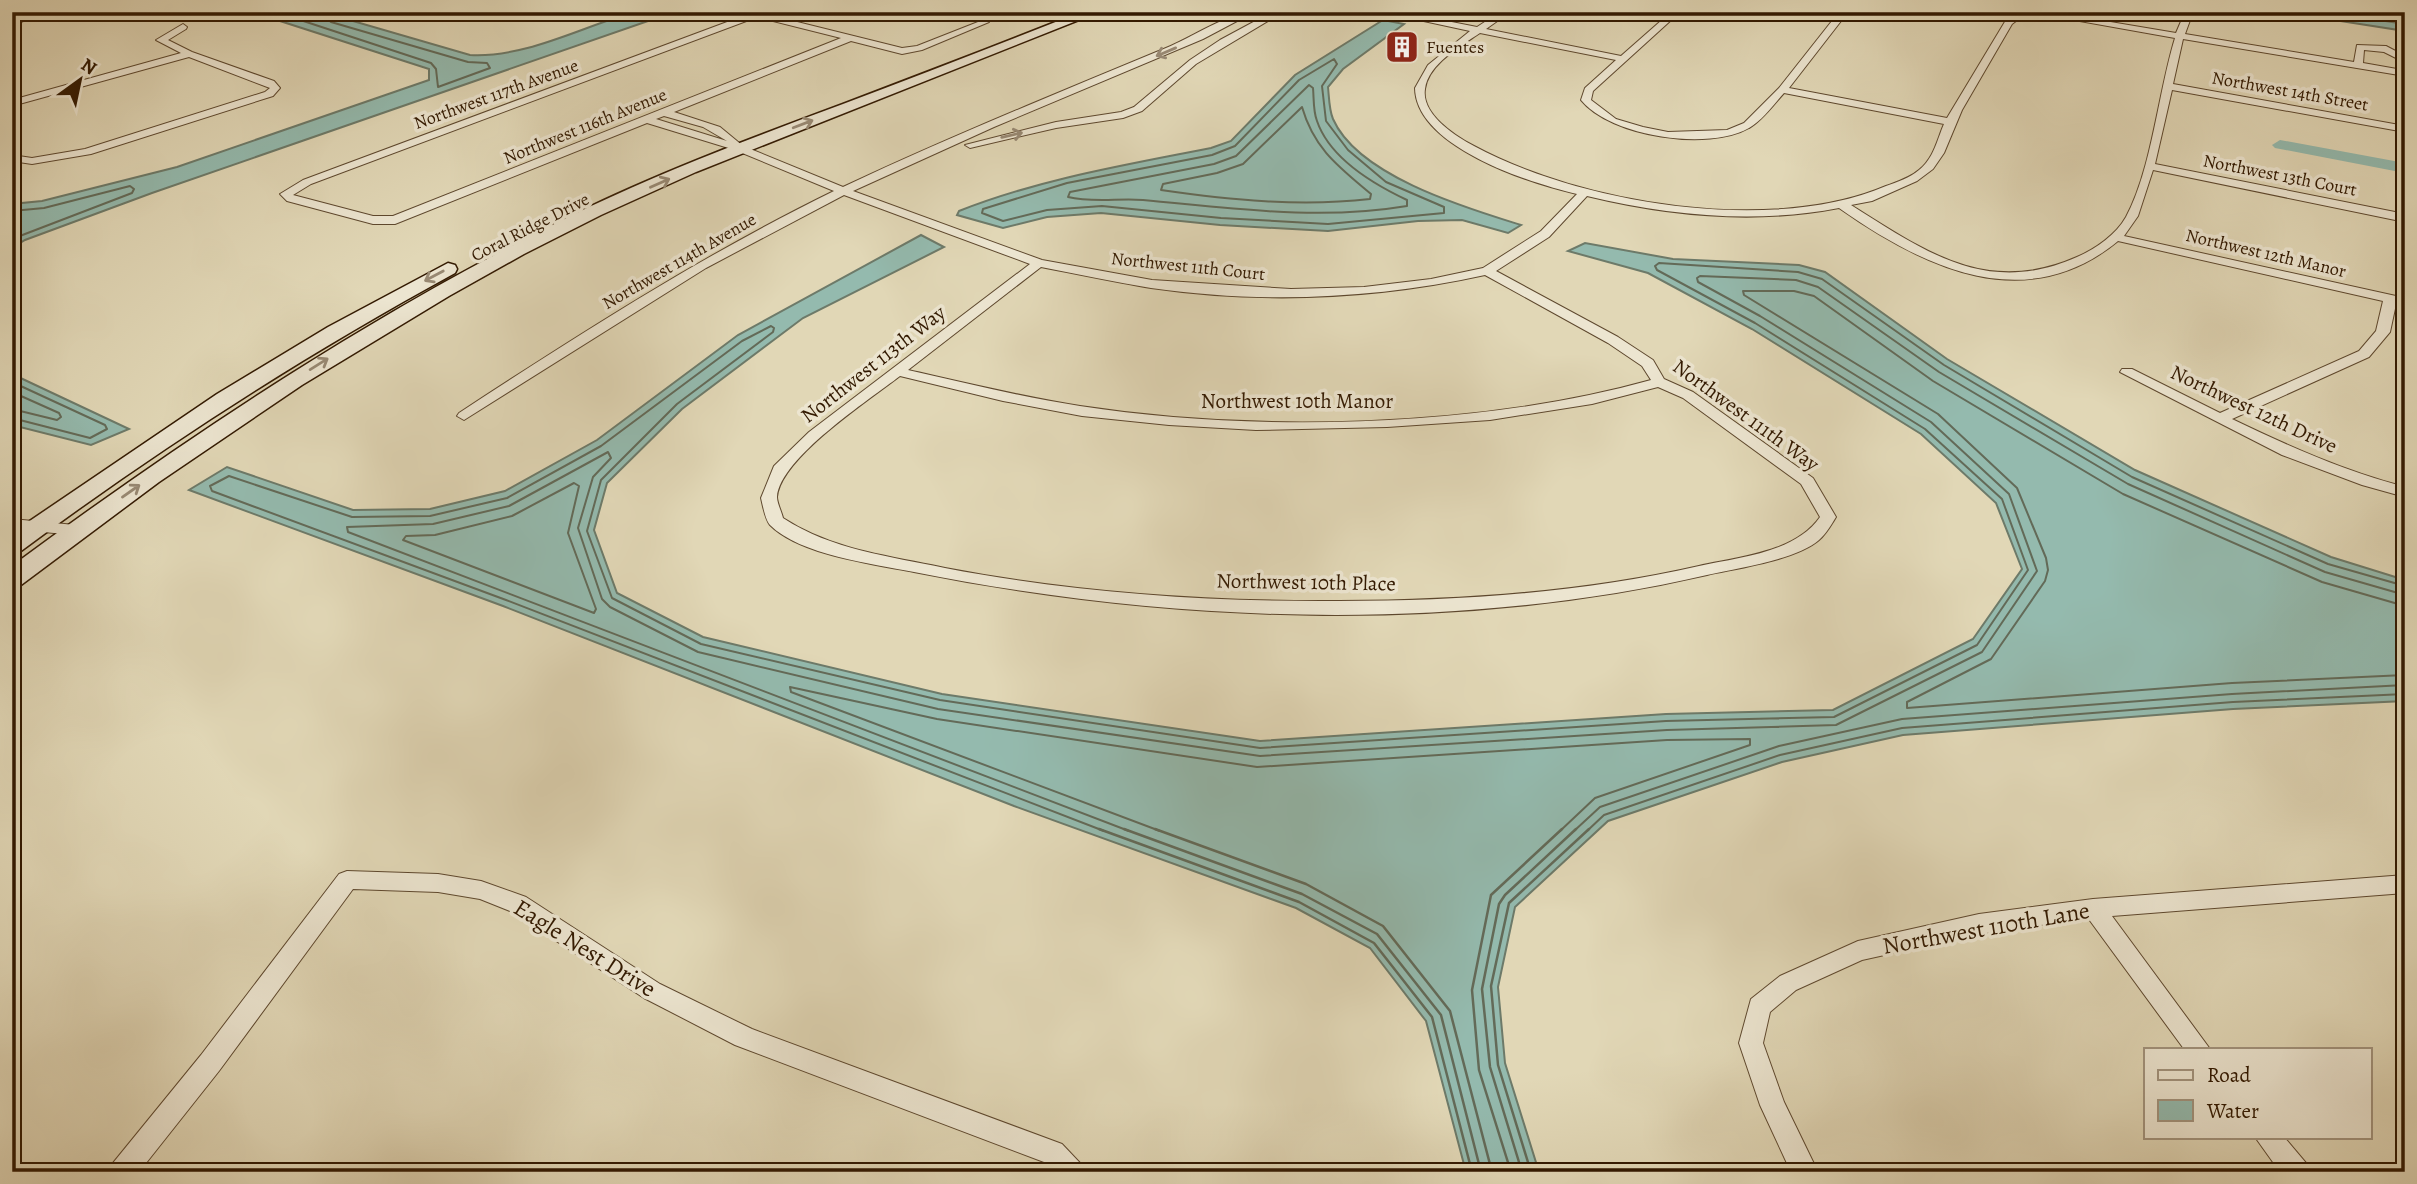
<svg xmlns="http://www.w3.org/2000/svg" width="2417" height="1184" viewBox="0 0 2417 1184" font-family="Alegreya,serif">
	<style>
		.water { fill: #94baae; stroke: #6d7a69; stroke-width: 2 }
		.lines { fill: none; stroke-linecap: round; stroke-linejoin: round }
		.shore-far1 { stroke: #636a58; stroke-width: 2 }
		.shore { stroke: #636a58; stroke-width: 2.5 }
		.canal { fill: #94baae; fill-rule: evenodd }
		.minor-casing { stroke: #5e482e; stroke-width: 2 }
		.secondary-casing { stroke: #321901; stroke-width: 3 }
		.minor { fill: #ece5d0; fill-rule: evenodd }
		.secondary { fill: #ece5d0; fill-rule: evenodd }
		.oneway { stroke: #988973 }
		.labels { text-anchor: middle; stroke-width: 7; stroke-linejoin: round; paint-order: stroke }
		.far-poi-label { font-size: 18px; fill: #321901; stroke: #ece5d0; text-anchor: start }
		.far-street-label { font-size: 18px; fill: #321901; stroke: #ece5d0 }
		.street-label { font-size: 21px; fill: #321901; stroke: #ece5d0 }
		.near-street-label { font-size: 24px; fill: #321901; stroke: #ece5d0 }
	</style>
	<rect width="100%" height="100%" fill="#e1d7b6"/>
	<filter id="stains"><feTurbulence type="fractalNoise" baseFrequency=".00286" numOctaves="4"/><feColorMatrix values="0 0 0 0 .2 0 0 0 0 .09 0 0 0 0 .02 0 0 0 .5 -.17"/></filter>
	<radialGradient id="worn" r=".72"><stop offset=".6" stop-color="#630" stop-opacity="0"/><stop offset="1" stop-color="#630" stop-opacity=".3"/></radialGradient>
	<!-- water -->
	<path class="water" d="M252,12H322L470,55C525,58 579,28 631,13C643,10 660,12 674,12L152,193L25,240L12,248V204L42,201L177,167L429,80V69Z
		M2283,12H2327L2405,24V31Z
		M1383,20L1404,24L1343,69L1328,87C1329,96 1329,110 1333,119C1358,176 1466,208 1521,225L1508,233L1462,220L1418,221L1328,231L1220,225L1101,213L1047,217L1003,228L957,215L959,211C1040,179 1125,165 1211,148L1231,141L1295,75Z
		M921,235L944,247L803,318L682,409L607,483L594,530L617,593L703,637L942,694L1260,741L1666,714L1833,710L1973,639L2022,569L1996,503L1921,434L1752,329L1648,273L1568,251L1585,243L1673,259L1799,265L1825,272L1947,359L2135,470L2331,557L2405,580V701L2233,709L1903,735L1782,762L1608,821L1515,907L1498,987L1505,1063L1539,1172H1466L1426,1021L1370,948L1296,908L1014,806L503,606L189,490L227,467L353,510L430,509L505,491L597,440L738,335Z
		M12,374L129,429L91,445L12,425Z"/>
	<g class="lines">
		<!-- shore-far1 -->
		<path class="shore-far1" d="M276,12L431,63L436,69L438,87L490,68L487,63L468,62L331,22L327,19L326,12
			M1334,59L1337,64L1322,86L1326,121L1348,150L1386,182L1444,207V213L1328,224L1221,218L1102,206L1047,210L1003,221L982,213L983,209L1067,183L1212,155L1235,146L1299,80Z
			M1309,85L1313,88C1314,99 1313,111 1317,121C1330,159 1373,184 1407,200V206C1318,221 1232,208 1143,200C1119,198 1092,203 1068,197L1070,192L1214,164L1236,156Z
			M1302,107C1314,149 1339,167 1371,194L1370,199C1300,207 1230,200 1161,190L1163,184L1217,173L1243,164Z
			M12,211L44,208L130,186L134,189L132,193L12,239
			M12,382L105,425L107,429L90,438L12,418
			M12,392L59,413L61,417L57,420L12,409
			M574,483L579,486L568,533L596,609L594,613L403,540L406,536L435,535L512,516Z
			M2405,606L2322,582L2123,494L1933,381L1814,296L1794,291H1743L1744,295L1938,414L2017,488L2046,558L2048,570L2045,581L1991,659L1907,702V708L2232,683L2405,675
			M1104,831L506,600L212,491L210,486L229,476L352,517L430,516L507,498L601,446L742,341L771,326L774,328L773,332L677,404L601,480L587,531L612,598L701,644L940,700L1260,748L1666,721L1834,717L1977,645L2028,570L2002,499L1925,429L1755,323L1657,270L1655,266L1659,263L1798,272L1822,279L1944,365L2132,477L2328,564L2405,586
			M1129,831L348,532L347,527L433,524L509,506L608,452L611,458L593,477L578,528L602,599L610,607L698,652L938,709L1260,756L1667,730L1836,725L1982,652L2037,571L2009,494L1931,422L1760,316L1698,282L1697,278L1700,276L1796,280L1818,287L1939,372L2128,484L2325,572L2405,595
			M1160,831L791,692L790,687L937,719L1257,767L1667,740L1750,739V745L1595,798L1560,831
			M1574,831L1600,807L1779,746L1902,719L2232,694L2405,685
			M1587,831L1604,815L1780,755L1902,728L2233,702L2405,694"/>
		<!-- shore -->
		<path class="shore" d="M1099,829L1299,902L1374,943L1432,1017L1472,1172
			M1124,829L1302,894L1377,934L1441,1015L1481,1172
			M1155,829L1306,884L1383,926L1450,1011L1492,1172
			M1511,1172L1479,1070L1472,990L1491,895L1562,829
			M1522,1172L1490,1067L1482,989L1499,904L1505,895L1576,829
			M1531,1172L1498,1065L1491,986L1509,903L1589,829"/>
		<!-- canal -->
		<path class="canal" d="M2280,140L2405,163V173L2275,148L2272,145Z"/>
		<defs>
			<path id="minor" d="M31,12H43L12,26V20Z
				M512,12H522L518,15Z
				M754,12H767L765,14L902,48L917,46L978,22L957,12L979,14L989,22L922,50L902,54L851,41L674,112L720,127L743,146L843,187C949,137 1058,93 1166,48C1191,38 1229,12 1254,12L1203,39L994,127L853,191L1042,260L1152,280L1291,289L1364,287L1431,279L1483,268L1541,231L1577,194C1530,183 1416,147 1415,88L1428,65L1470,31L1382,12H1401L1477,27L1500,12H1510L1486,29L1621,56L1671,12H1680L1593,91L1591,100L1616,119L1643,127L1668,132L1727,130L1744,123L1779,88L1839,12H1848L1789,88L1947,118L2006,20L2018,12H2028L2012,24L1962,110L1944,153L1933,169L1917,181L1872,201L1851,205C1926,252 1987,297 2077,257C2095,249 2116,235 2126,217C2152,169 2158,93 2175,38L2029,12H2051L2176,33L2185,12H2193L2185,34L2354,62L2357,45L2386,46L2405,56V76L2183,39L2173,84L2405,126V132L2172,90L2155,164L2405,214V222L2153,170L2138,216L2124,236L2405,298V306L2396,304L2390,332L2369,357L2232,419C2288,446 2344,471 2405,487V497L2362,485L2282,455L2120,372L2122,369H2132L2220,413L2359,351L2376,331L2383,301L2118,241C2026,317 1924,268 1839,208C1757,224 1669,216 1587,196L1549,237L1496,271L1618,337L1653,360L1664,379L1693,392L1813,478L1836,517C1831,525 1826,534 1819,540C1796,560 1737,568 1707,575C1452,634 1169,623 914,572C873,564 800,555 770,525C765,519 763,506 761,498L774,466L809,432L1030,264L844,195L706,268L464,420L457,416L459,413C581,333 703,255 834,191L735,150L647,123L395,224H373L287,201L280,194L303,180ZM757,17L841,38L393,216H373L293,195L311,184ZM1480,33L1616,60L1585,88L1581,100C1611,137 1709,151 1749,128C1762,121 1774,104 1784,93L1944,124C1937,140 1934,158 1919,170C1910,178 1897,182 1886,186C1772,235 1581,204 1474,146C1455,136 1421,114 1425,89C1428,64 1461,46 1480,33ZM2364,50L2384,52L2396,58L2397,69L2363,63ZM664,116L703,127L727,141L656,119ZM1041,267C1078,274 1115,282 1151,288C1262,304 1376,299 1485,275L1608,343L1642,366L1651,380C1479,428 1256,433 1080,406C1022,397 965,383 908,370ZM900,376L1003,401L1082,416L1169,425L1256,430L1387,427L1490,420L1592,404L1658,387L1683,398L1801,484L1820,517C1795,553 1739,557 1699,566C1581,593 1460,601 1339,601C1207,602 1075,593 945,568C889,556 832,550 783,518C782,513 777,503 777,497C780,458 869,400 900,376Z
				M1272,12H1283L1196,64L1142,111L1123,118L1056,128L970,148L965,145L1056,122L1121,112L1134,107L1190,60L1220,40Z
				M183,24L187,27L186,29L168,40L192,52L274,81L280,88L273,96L91,154L32,164L12,161V155L32,158L85,149L265,92L270,88L189,57L12,106V100L181,53L156,40Z
				M12,519L75,525L83,530L75,535L12,529Z
				M347,871L438,874L481,881L526,897L660,984L752,1029L1062,1144L1080,1163L1084,1172H1053L1044,1162L735,1045L644,998L510,911L480,899L438,892L353,889L219,1071L139,1172H109L113,1163L201,1055L339,874Z
				M2405,875V893L2112,916L2210,1049H2184L2088,918L1979,934L1862,960L1796,990L1770,1012L1763,1043L1784,1102L1818,1172H1791L1760,1105L1739,1043L1751,999L1780,976L1858,941L1979,914L2093,899Z
				M2255,1137H2284L2306,1163L2310,1172H2280Z"/>
			<path id="secondary" d="M1081,12H1099L696,172L601,215L524,254L449,296L302,385L159,482L21,585L12,587V566C195,431 384,306 589,207C671,168 757,136 843,104C922,74 1002,43 1081,12Z
				M448,263L455,265L457,269L455,273C303,356 160,448 21,551L12,553V533L217,394L328,327Z"/>
		</defs>
		<!-- minor casing -->
		<use href="#minor" class="minor-casing"/>
		<!-- secondary casing -->
		<use href="#secondary" class="secondary-casing"/>
		<!-- minor -->
		<use href="#minor" class="minor"/>
		<!-- secondary -->
		<use href="#secondary" class="secondary"/>
	</g>
	<!-- one-way arrows -->
	<defs><path id="oneway-shaft" d="M-6 0H5M1.5-3L5.5 0L1.5 3" fill="none" stroke-width="1.6" stroke-linecap="round" stroke-linejoin="round" transform="scale(1.75)"/></defs>
	<g class="oneway">
		<use href="#oneway-shaft" transform="translate(1166 52) rotate(157)"/>
		<use href="#oneway-shaft" transform="translate(803 124) rotate(-21)"/>
		<use href="#oneway-shaft" transform="translate(1012 135) rotate(-13)"/>
		<use href="#oneway-shaft" transform="translate(660 183) rotate(-24)"/>
		<use href="#oneway-shaft" transform="translate(434 276) rotate(152)"/>
		<use href="#oneway-shaft" transform="translate(319 364) rotate(-32)"/>
		<use href="#oneway-shaft" transform="translate(131 491) rotate(-35)"/>
	</g>
	<!-- icons -->
	<defs>
		<symbol id="building-square" viewBox="-11 -11 22 22"><rect x="-9" y="-9" width="18" height="18" rx="4" fill="#8f2418" stroke="#ece5d0"/><path d="M-4-6H4V6H1V3H-1V6H-4ZM-2.5-4.3h1.7v1.8h-1.7ZM.8-4.3h1.7v1.8H.8ZM-2.5-1h1.7V.8h-1.7ZM.8-1h1.7V.8H.8Z" fill="#fff"/></symbol>
	</defs>
	<g fill-rule="evenodd">
		<use href="#building-square" x="1383" y="28" width="38" height="38"/>
	</g>
	<g class="labels">
		<!-- far-poi labels -->
		<g class="far-poi-label">
			<text x="1426" y="53">Fuentes</text>
		</g>
		<!-- far-street labels -->
		<g class="far-street-label">
			<text transform="translate(2290 91) rotate(10)" y="6">Northwest 14th Street</text>
			<text transform="translate(496 94) rotate(-20)" y="6">Northwest 117th Avenue</text>
			<text transform="translate(585 126) rotate(-22)" y="6">Northwest 116th Avenue</text>
			<text transform="translate(2280 175) rotate(11)" y="6">Northwest 13th Court</text>
			<text transform="translate(530 227) rotate(-27)" y="6">Coral Ridge Drive</text>
			<text transform="translate(2266 253) rotate(13)" y="6">Northwest 12th Manor</text>
			<text transform="translate(679 261) rotate(-30)" y="6">Northwest 114th Avenue</text>
			<text transform="translate(1188 266) rotate(6)" y="6">Northwest 11th Court</text>
		</g>
		<!-- street labels -->
		<g class="street-label">
			<text transform="translate(873 364) rotate(-38)" y="7">Northwest 113th Way</text>
			<text x="1297" y="408">Northwest 10th Manor</text>
			<text transform="translate(2254 409) rotate(25)" y="7">Northwest 12th Drive</text>
			<text transform="translate(1746 415) rotate(36)" y="7">Northwest 111th Way</text>
			<text transform="translate(1306 582) rotate(1)" y="7">Northwest 10th Place</text>
		</g>
		<!-- near-street labels -->
		<g class="near-street-label">
			<text transform="translate(1986 928) rotate(-10)" y="8">Northwest 110th Lane</text>
			<text transform="translate(585 948) rotate(32)" y="8">Eagle Nest Drive</text>
		</g>
	</g>
	<!-- margin -->
	<rect width="2417" height="1184" fill="none" stroke="#e1d7b6" stroke-width="42"/>
	<rect x="14" y="14" width="2389" height="1156" fill="none" stroke="#321901" stroke-width="3.5"/>
	<rect x="21" y="21" width="2375" height="1142" fill="none" stroke="#321901" stroke-width="2"/>
	<!-- legend -->
	<rect x="2144" y="1048" width="228" height="91" fill="#ece5d0" stroke="#a2937d" stroke-width="2"/>
	<rect x="2158" y="1070" width="35" height="10" fill="#ece5d0" stroke="#a2937d" stroke-width="2"/>
	<text x="2207" y="1082" font-size="21" fill="#321901">Road</text>
	<rect x="2158" y="1100" width="35" height="21" fill="#94baae" stroke="#a2937d" stroke-width="2"/>
	<text x="2207" y="1118" font-size="21" fill="#321901">Water</text>
	<!-- north arrow -->
	<g transform="translate(80 80) rotate(33)" stroke="#ece5d0" stroke-width="5" paint-order="stroke">
	<path d="M0-5L12 26L0 18L-12 26Z" fill="#321901"/>
	<text y="-10" font-size="19" font-weight="bold" text-anchor="middle" fill="#321901">N</text>
	</g>
	<rect width="100%" height="100%" filter="url(#stains)"/>
	<rect width="100%" height="100%" fill="url(#worn)"/>
</svg>
